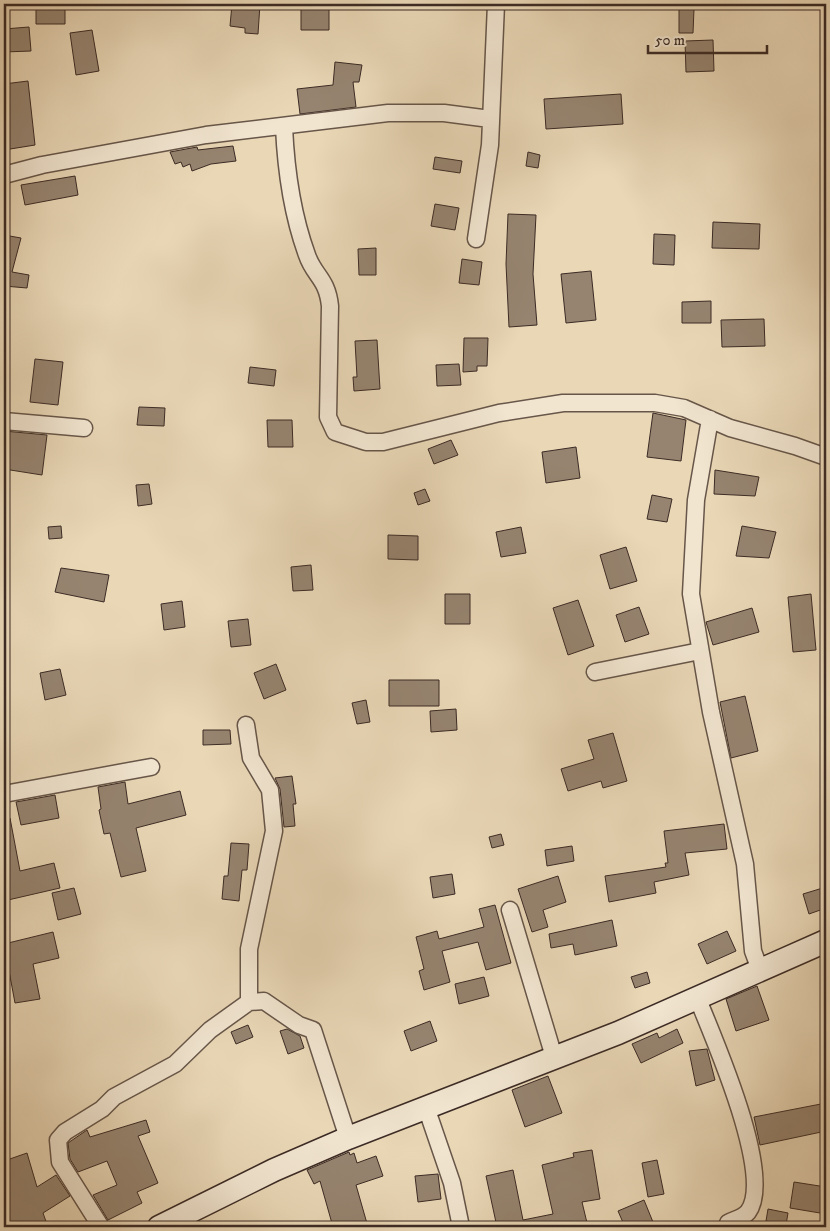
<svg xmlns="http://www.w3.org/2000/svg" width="830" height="1231" viewBox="0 0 830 1231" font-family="'IM FELL DW Pica',serif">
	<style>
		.building { fill: #968470; stroke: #3c2b25 }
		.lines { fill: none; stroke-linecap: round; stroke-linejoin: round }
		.street-casing { stroke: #675649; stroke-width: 19 }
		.secondary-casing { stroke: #3c2b25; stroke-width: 25 }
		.street { stroke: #f1e5d0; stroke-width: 16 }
		.secondary { stroke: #f1e5d0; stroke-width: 22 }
	</style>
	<rect width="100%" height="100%" fill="#e9d7b6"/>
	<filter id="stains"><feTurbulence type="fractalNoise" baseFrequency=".004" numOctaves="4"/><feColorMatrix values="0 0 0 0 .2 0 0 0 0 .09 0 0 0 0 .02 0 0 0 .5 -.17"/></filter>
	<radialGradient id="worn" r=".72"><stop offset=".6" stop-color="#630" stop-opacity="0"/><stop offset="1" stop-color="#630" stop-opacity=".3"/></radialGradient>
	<!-- building -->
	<path class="building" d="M36,4H65V24H36Z
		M232,4H260L258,34L245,33V28L230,26Z
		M301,4H329V30H301Z
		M679,8L694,9L693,33H679Z
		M29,27L31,51L4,52V29Z
		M92,30L99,71L76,75L70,33Z
		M713,40L714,71L686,72L685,41Z
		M335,62L362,65L359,82H353L356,107L300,114L297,89L333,85Z
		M28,81L35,145L4,150V84Z
		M621,94L623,124L546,129L544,99Z
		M233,146L236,161L211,164L192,171L190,164L183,167L181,162L175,164L170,152L197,147L198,150Z
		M528,152L540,155L538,168L526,166Z
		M435,157L462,161L460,173L433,169Z
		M75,176L78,195L25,205L21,185Z
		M435,204L459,208L455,230L431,226Z
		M508,214L536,215L533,274L537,325L509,327L506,264Z
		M713,222L760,224L759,249L712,248Z
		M654,234L675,235L674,265L653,264Z
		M4,235L21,238L12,272L29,275L27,288L4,286Z
		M376,248V275H359L358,249Z
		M462,259L482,262L479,285L459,283Z
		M591,271L596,320L566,323L561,274Z
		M711,301V323H682V302Z
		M764,319L765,346L722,347L721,320Z
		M464,338H488L487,366H477V371L463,372Z
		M377,340L380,389L354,391L353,377H357L355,341Z
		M35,359L63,362L58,405L30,402Z
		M459,364L461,385L437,386L436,365Z
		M250,367L276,370L274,386L248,383Z
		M139,407L165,408L164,426L137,425Z
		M653,413L686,420L681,461L647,457Z
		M267,420H292L293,447H268Z
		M4,431L47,435L42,475L4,469Z
		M451,440L458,455L434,464L428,449Z
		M576,447L580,478L546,483L542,452Z
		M715,470L759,477L755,496L714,494Z
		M149,484L152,504L138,506L136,485Z
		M425,489L430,501L418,505L414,493Z
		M652,495L672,499L667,522L647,519Z
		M61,526L62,538L49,539L48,527Z
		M742,526L776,532L769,558L736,556Z
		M521,527L526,553L501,557L496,532Z
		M388,535L418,536V560L388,559Z
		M626,547L637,581L610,589L600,555Z
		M311,565L313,590L293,591L291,567Z
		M61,568L109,575L104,602L55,592Z
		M445,594H470V624H445Z
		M811,594L816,650L793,652L788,597Z
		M578,600L594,646L568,655L553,608Z
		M182,601L185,627L164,630L161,604Z
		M639,607L649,634L625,642L616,615Z
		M752,608L759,632L713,645L706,622Z
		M248,619L251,645L231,647L228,621Z
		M276,664L286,690L264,699L254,673Z
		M60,669L66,695L45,700L40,673Z
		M389,680H439V706H389Z
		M745,696L758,751L731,758L720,702Z
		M366,700L370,722L357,724L352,703Z
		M456,709L457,730L431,732L430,711Z
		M203,730H230L231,744L203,745Z
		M613,733L627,781L603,788L601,781L568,791L561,769L594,759L588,740Z
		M292,776L296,804H293L295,826L284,827L280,789L275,778Z
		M125,782L128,804L180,791L186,815L136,828L146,871L121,877L110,833L104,834L99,810L101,809L98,787Z
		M55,795L59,818L21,825L16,802Z
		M10,818L20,871L54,863L60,888L8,900L4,880V819Z
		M724,824L727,849L685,853L689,875L654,882L656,893L609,902L605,876L666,867L665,863H668L664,831Z
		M501,834L504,845L492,848L489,837Z
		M231,843L249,844L247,870H242L239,901L222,899L224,876H228Z
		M572,846L574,861L547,866L545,850Z
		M452,874L455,894L433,898L430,877Z
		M558,876L566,902L543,910L548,927L532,932L518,889Z
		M826,887V908L809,914L803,894Z
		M74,888L81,914L58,920L52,893Z
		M495,905L511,963L486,970L478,942L442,951L450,982L424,990L419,971L424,969L416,937L437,931L439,939L484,927L479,909Z
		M612,920L617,946L575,955L573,944L551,948L549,934Z
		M727,931L736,951L707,964L698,944Z
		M53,932L59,958L33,964L40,999L15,1003L4,944Z
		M647,972L650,983L635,988L631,977Z
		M484,977L489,996L459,1004L455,984Z
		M757,986L769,1020L736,1031L726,999Z
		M430,1021L437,1041L411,1051L404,1031Z
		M248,1025L253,1037L236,1044L231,1032Z
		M287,1029L300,1036L304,1048L288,1054L280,1031Z
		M677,1029L683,1043L641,1063L632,1044L657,1033L659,1038Z
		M707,1049L715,1080L696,1086L689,1051Z
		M548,1076L562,1113L525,1127L512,1090Z
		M826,1103V1131L760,1145L754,1117Z
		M146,1120L150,1132L138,1136L158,1183L137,1192L142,1203L108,1220L93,1195L117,1185L107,1161L78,1172L70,1159L68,1143L87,1130L90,1137Z
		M592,1150L600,1199L582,1202L588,1227H497L486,1176L513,1170L523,1220L553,1214L542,1165L574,1157L573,1153Z
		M349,1152L350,1155L354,1153L357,1163L376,1156L383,1176L356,1185L368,1227H333L320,1181L314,1184L307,1170Z
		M27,1153L37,1187L56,1175L70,1196L43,1213L48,1227H4V1161Z
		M657,1160L664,1194L648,1197L642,1163Z
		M438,1174L441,1199L418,1202L415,1176Z
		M794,1182L826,1187V1214L790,1208Z
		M644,1200L655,1227H625L618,1211Z
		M768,1209L788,1213L786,1225L766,1221Z"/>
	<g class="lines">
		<defs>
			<path id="street" d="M284,127C286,171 292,214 307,255C314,276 327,278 330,306L328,417L335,432L366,442H383L499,413L563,403H655L684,408L730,428L795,446L826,457
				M4,175L42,165L206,135L388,113H444L490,119
				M476,239L490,145L496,4
				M710,419L696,500L691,594L711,712L745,864L753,951L760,970
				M4,421L84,428
				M595,672L700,651
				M246,725L251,758L270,790L274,831L249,949V1002
				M4,794L151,767
				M510,910L554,1057
				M697,997C713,1037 775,1176 748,1212C742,1219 734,1219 728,1223L727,1227
				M426,1107L452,1183L461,1227
				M101,1227L60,1162L58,1140L65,1132L102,1109L114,1097L175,1064L210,1030L249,1002L264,1001L299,1025L313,1030L348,1138"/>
			<path id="secondary" d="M159,1227L274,1170L348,1138L618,1033L826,941"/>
		</defs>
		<!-- street casing -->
		<use href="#street" class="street-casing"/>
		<!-- secondary casing -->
		<use href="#secondary" class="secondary-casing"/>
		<!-- street -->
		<use href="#street" class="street"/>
		<!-- secondary -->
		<use href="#secondary" class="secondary"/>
	</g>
	<!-- margin -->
	<rect width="830" height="1231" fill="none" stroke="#e9d7b6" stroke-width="20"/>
	<rect x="5" y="5" width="820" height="1221" fill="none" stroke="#3c2b25" stroke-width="2.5"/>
	<rect x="10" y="10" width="810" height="1211" fill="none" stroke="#3c2b25"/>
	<!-- scale -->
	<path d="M648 45v8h119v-8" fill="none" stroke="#3c2b25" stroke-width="2.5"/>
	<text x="655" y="45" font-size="15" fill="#3c2b25" stroke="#f1e5d0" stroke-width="4" paint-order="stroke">50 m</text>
	<rect width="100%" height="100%" filter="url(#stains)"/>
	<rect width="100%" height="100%" fill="url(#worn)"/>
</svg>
